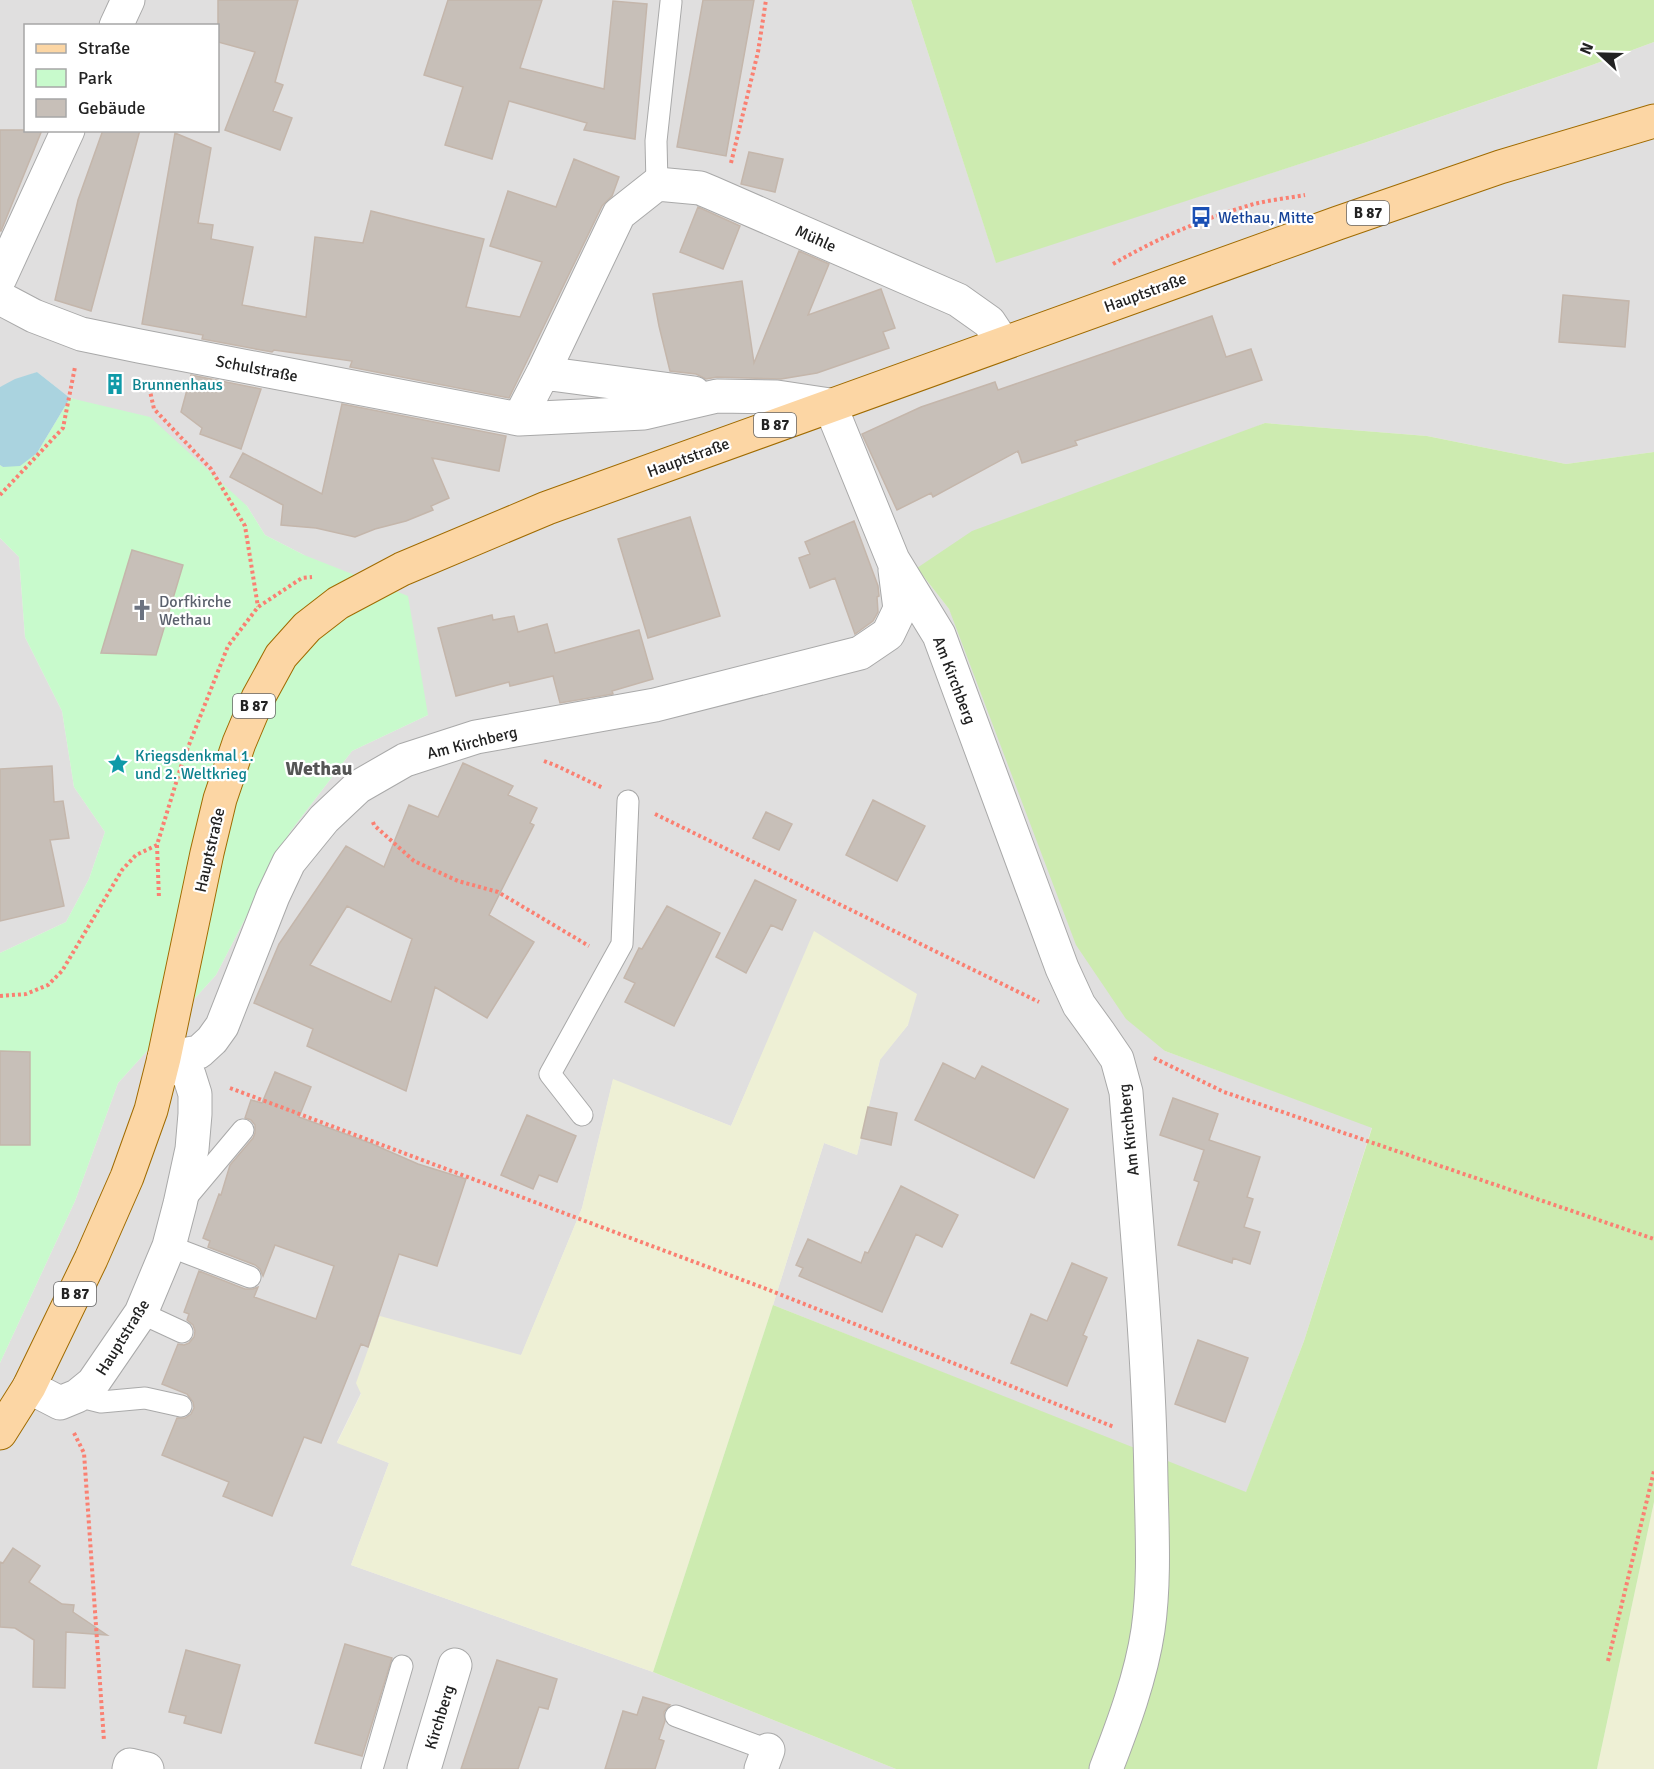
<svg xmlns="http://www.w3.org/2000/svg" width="1654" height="1769" viewBox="0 0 1654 1769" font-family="Signika,sans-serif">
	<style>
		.residential { fill: #e0dfdf; fill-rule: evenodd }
		.farmland { fill: #eef0d5 }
		.grass { fill: #cdebb0 }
		.park { fill: #c8facc }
		.water { fill: #aad3df }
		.building { fill: #c7bfb8; stroke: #c4b6ab; stroke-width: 1.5; fill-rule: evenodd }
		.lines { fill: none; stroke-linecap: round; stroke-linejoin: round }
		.service-casing { stroke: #a9a9a9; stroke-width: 23 }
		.minor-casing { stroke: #a9a9a9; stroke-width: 35 }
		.primary-casing { stroke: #a06b00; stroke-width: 35 }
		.path { stroke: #fa8072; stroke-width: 4; stroke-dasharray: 3 3; stroke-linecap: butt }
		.service { stroke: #fff; stroke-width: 21 }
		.minor { stroke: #fff; stroke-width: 33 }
		.primary { stroke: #fcd6a4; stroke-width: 33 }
		.labels { text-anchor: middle; stroke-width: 4.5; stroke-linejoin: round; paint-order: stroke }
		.shield { fill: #fff; stroke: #646464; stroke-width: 1.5 }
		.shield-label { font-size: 15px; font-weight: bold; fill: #222 }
		.transit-label { font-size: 16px; fill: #164399; stroke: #fff; text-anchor: start }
		.street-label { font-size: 16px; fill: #222; stroke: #fff }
		.culture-label { font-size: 16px; fill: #0d838f; stroke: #fff; text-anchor: start }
		.worship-label { font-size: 16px; fill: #5b616d; stroke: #fff; text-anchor: start }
		.quarter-label { font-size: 20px; font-weight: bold; fill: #555; stroke: #fff }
	</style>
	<rect width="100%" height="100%" fill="#f2efe9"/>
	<!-- residential -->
	<path class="residential" d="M0,0H911L996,262L1364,143L1592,65L1654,42V452L1566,464L1427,436L1265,423L917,568L949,609L1165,1051L1372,1127L1304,1341L1246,1493L773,1305L824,1143L857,1155L880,1059L908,1025L815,932L731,1126L613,1080L582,1208L521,1356L379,1317L361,1393L337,1442L389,1463L351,1565L653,1672L896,1769H0V1363L75,1201L118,1083L216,975L290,832L352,751L428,715L304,555L265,535L247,506L97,406L70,398L37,372L0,387ZM26,26H218V130H26Z
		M0,538L19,557L25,637L62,711L74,787L105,832L89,879L66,922L0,953Z"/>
	<!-- farmland -->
	<path class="farmland" d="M814,931L917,994L908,1025L880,1060L857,1155L824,1143L773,1305L653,1672L351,1565L389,1463L337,1443L361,1394L356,1383L380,1316L521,1355L582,1208L613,1079L731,1126Z
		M1654,1502V1769H1597Z"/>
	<!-- grass -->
	<path class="grass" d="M911,0H1654V42L1592,65L1364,143L996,263Z
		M1265,423L1427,436L1566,464L1654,452V1502L1597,1769H896L653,1672L773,1305L1246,1492L1304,1341L1372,1128L1165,1051L1126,1019L1076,945L949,609L917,568L972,531Z"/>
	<!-- park -->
	<path class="park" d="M70,398L150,417L247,506L265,535L304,555L408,596L428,715L352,751L290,832L216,975L118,1083L75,1201L0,1363V953L66,922L89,879L105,832L74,787L62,711L25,637L19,557L0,538V465L3,467L37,453Z"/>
	<!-- water -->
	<path class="water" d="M37,372L70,398L37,453L20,466L3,467L0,465V387L15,379Z"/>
	<!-- building -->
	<path class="building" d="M218,0H298L275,82L283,85L273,111L292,118L280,150L225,130L255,52L218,42Z
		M448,0H542L520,68L604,89L613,1L647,4L635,139L584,130L587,123L509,101L492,159L445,145L463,87L424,75Z
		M703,0H754L726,156L677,147Z
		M0,130H42L1,231H0Z
		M103,130H140L91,311L55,300L78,200Z
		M175,133L211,148L198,223L213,225L211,239L253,247L242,305L306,317L315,237L363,243L371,211L484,239L466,307L520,317L542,262L490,246L508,191L556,207L574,159L619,177L612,196L602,206L509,398L350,367L352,361L274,350L272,352L202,339L203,335L142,324Z
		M749,152L783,159L775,192L741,184Z
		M698,207L740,226L723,269L680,252Z
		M799,251L829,264L808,315L881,289L895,328L883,332L889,348L817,373L781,379L717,377L706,379L696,374L670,371L659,326L653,294L742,281L754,363Z
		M1563,295L1629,301L1625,347L1559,342Z
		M1212,316L1226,357L1251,349L1262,380L1075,441L1077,445L1022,463L1018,451L933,497L931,493L897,510L862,434L921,407L995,382L998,390Z
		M191,375L261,389L241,449L200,434L202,428L181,412Z
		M342,404L506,436L499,471L432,458L449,498L431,506L433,510L406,521L375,529L355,537L316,528L281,525L283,505L230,477L243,453L322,494Z
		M690,517L720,616L648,638L618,539Z
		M854,521L878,586L879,596L877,597L878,612L873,621L855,634L835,578L810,588L799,558L810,554L805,542Z
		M132,550L183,565L156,655L101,653Z
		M492,615L493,620L514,616L518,632L547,624L555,653L639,630L653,679L612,691L613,694L560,703L553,676L510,686L509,682L456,696L438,628Z
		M463,763L513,786L508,795L537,808L530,823L534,825L489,915L534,942L487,1018L435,987L406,1091L307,1046L313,1029L254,1003L279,944L346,846L384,867L409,805L438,817ZM347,906L412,939L391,1002L310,965Z
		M52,766L54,802L63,801L69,838L50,840L64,906L0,921V769Z
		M873,800L925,826L897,881L846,855Z
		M766,812L792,824L779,850L753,838Z
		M755,880L796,900L782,930L771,925L746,973L716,957Z
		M667,906L720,933L674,1026L625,1002L635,983L624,978L639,948L642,949Z
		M0,1051L30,1052V1145H0Z
		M943,1063L975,1079L982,1066L1068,1109L1034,1178L915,1120Z
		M275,1072L311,1087L299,1117L370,1143L418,1164L466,1179L437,1266L399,1254L368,1347L361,1344L321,1443L304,1437L272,1516L223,1496L229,1482L162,1455L177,1418H185L191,1414L194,1408L193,1402L187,1394L162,1384L178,1344L184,1345L189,1343L194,1337L195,1331L193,1325L187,1320L189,1314L184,1312L199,1271L245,1289H253L258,1287L254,1297L316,1319L334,1266L275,1245L263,1276L260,1269L255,1265L208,1247L210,1241L203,1238L219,1194L221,1195L230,1165L253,1138L255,1133V1125L251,1120L245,1118L251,1100L262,1103Z
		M1173,1098L1218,1114L1209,1140L1260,1157L1247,1197L1253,1199L1244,1227L1260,1232L1250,1264L1233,1258L1232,1263L1178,1245L1199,1182L1194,1180L1204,1150L1160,1135Z
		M868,1107L897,1113L891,1145L861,1138Z
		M527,1115L576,1136L557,1182L539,1175L533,1189L501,1175Z
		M901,1186L958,1215L942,1247L916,1234L882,1312L799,1276L803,1268L796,1265L808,1239L861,1263L865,1252L868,1253Z
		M1072,1263L1107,1278L1083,1335L1087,1337L1067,1386L1011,1363L1031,1314L1047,1321Z
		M1198,1340L1248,1358L1225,1422L1175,1404Z
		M13,1548L40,1566L29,1582L62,1604L74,1605L73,1612L107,1635L66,1632L65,1688L33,1687L34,1640L15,1628L0,1627V1562L3,1563Z
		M345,1644L392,1658L362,1756L315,1743Z
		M186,1650L240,1665L221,1733L184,1723L186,1716L169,1712Z
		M497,1660L557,1679L548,1709L539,1707L518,1769H461Z
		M643,1697L670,1705L664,1712L665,1721L659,1739L664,1741L655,1769H605L623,1711L637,1715Z"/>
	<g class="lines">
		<defs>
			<path id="service" d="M657,184L656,141L671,2
				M582,1115L550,1074L622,944L628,801
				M185,1199L243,1130
				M169,1246L250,1277
				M141,1313L182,1332
				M77,1396L101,1402L145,1398L181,1406
				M676,1716L768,1750
				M372,1769L402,1666"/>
			<path id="minor" d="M116,26L128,0
				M0,278L68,130
				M0,298L34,316L81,334L139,346L519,419L644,413L717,396L777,397L830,405L893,560L939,635L1062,968L1079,1005L1100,1034L1117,1059L1126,1092C1136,1221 1149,1351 1151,1481C1152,1530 1155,1581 1148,1630C1141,1677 1123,1725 1106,1769
				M543,373L694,393
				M519,419L543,373L619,214L657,184L700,188L712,193L958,300L989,322L1003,343
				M164,1058L199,1052L212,1040L222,1026L273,896L289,862L324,819L358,787L405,760L476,737L655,705L860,653L888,634L900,609L895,570
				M29,1387L60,1403L77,1396L93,1383L141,1313L169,1246L180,1204L192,1149L195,1114V1094L189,1075L164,1058
				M129,1769L130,1765L147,1769
				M424,1769L455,1665
				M761,1769L768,1750"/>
			<path id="primary" d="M0,1433L29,1387L91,1259L127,1177L151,1110L164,1058L207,853L220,799L239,743L258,698L281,656L307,627L338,603L402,569L547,508L1338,223L1500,167L1654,121"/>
		</defs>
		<!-- service casing -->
		<use href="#service" class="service-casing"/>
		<!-- minor casing -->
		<use href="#minor" class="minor-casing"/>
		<!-- primary casing -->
		<use href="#primary" class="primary-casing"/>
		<!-- path -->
		<path class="path" d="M731,163L758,52L766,0
			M1113,264C1158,238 1204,218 1254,204C1270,200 1288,198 1305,195
			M148,382L154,409L211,469L245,526L258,607
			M0,495L63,428L75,367
			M544,761L557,766L603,788
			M655,814L1039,1002
			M373,822L374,825L414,861L458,881L498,892L589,946
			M157,845L159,899
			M0,996L26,994L48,985L62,971L122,870L136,855L157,845L183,760L228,646L258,607L302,578L312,577
			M1154,1058L1224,1092L1654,1239
			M230,1088L764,1288L1114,1427
			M74,1433L84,1453L104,1741
			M1608,1661L1654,1471"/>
		<!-- service -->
		<use href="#service" class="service"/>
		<!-- minor -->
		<use href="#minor" class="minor"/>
		<!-- primary -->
		<use href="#primary" class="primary"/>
	</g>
	<!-- icons -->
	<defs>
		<symbol id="bus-bare" viewBox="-9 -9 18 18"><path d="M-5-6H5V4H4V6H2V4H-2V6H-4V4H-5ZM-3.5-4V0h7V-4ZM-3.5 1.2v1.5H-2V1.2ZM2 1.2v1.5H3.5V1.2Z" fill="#1a4fb4" stroke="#fff" stroke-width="2.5" paint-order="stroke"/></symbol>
		<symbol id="building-bare" viewBox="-9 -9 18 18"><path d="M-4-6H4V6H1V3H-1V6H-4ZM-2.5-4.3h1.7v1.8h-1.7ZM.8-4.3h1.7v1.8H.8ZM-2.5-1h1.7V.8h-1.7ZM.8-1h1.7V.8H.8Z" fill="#0f9aa8" stroke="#fff" stroke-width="2.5" paint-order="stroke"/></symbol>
		<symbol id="church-bare" viewBox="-9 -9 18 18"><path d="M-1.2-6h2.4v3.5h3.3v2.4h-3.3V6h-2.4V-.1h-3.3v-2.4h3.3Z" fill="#6b7280" stroke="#fff" stroke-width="2.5" paint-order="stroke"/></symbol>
		<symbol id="sight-bare" viewBox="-9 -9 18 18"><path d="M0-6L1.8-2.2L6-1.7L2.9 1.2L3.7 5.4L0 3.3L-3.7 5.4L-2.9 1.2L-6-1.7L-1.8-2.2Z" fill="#0f9aa8" stroke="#fff" stroke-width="2.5" paint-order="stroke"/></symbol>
	</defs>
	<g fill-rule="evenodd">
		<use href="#bus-bare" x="1186" y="202" width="30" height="30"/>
		<use href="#building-bare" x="100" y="369" width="30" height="30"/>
		<use href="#church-bare" x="127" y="595" width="30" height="30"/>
		<use href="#sight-bare" x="103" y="749" width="30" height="30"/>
	</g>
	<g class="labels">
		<!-- shield labels -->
		<g class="shield">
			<rect x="1347" y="201" width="42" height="24" rx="4.5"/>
			<rect x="754" y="413" width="42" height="24" rx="4.5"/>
			<rect x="233" y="694" width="42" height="24" rx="4.5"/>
			<rect x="54" y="1282" width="42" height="24" rx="4.5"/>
		</g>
		<g class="shield-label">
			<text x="1368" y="218">B 87</text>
			<text x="775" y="430">B 87</text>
			<text x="254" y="711">B 87</text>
			<text x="75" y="1299">B 87</text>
		</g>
		<!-- transit labels -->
		<g class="transit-label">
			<text x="1218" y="223">Wethau, Mitte</text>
		</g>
		<!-- street labels -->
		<g class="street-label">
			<text transform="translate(816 238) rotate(24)" y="6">Mühle</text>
			<text transform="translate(1145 292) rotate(-20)" y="6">Hauptstraße</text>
			<text transform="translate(257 368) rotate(11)" y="6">Schulstraße</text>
			<text transform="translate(688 457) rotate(-20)" y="6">Hauptstraße</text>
			<text transform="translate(955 680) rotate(69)" y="6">Am Kirchberg</text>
			<text transform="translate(472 742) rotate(-14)" y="6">Am Kirchberg</text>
			<text transform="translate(209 850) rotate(-77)" y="6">Hauptstraße</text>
			<text transform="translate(1128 1130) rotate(-96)" y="6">Am Kirchberg</text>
			<text transform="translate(122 1337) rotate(-58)" y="6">Hauptstraße</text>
			<text transform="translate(439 1717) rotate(-73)" y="6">Kirchberg</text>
		</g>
		<!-- culture labels -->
		<g class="culture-label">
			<text x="132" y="390">Brunnenhaus</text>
			<text x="135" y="761">Kriegsdenkmal 1.<tspan x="135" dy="18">und 2. Weltkrieg</tspan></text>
		</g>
		<!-- worship labels -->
		<g class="worship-label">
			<text x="159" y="607">Dorfkirche<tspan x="159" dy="18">Wethau</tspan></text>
		</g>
		<!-- quarter labels -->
		<g class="quarter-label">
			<text x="319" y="775">Wethau</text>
		</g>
	</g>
	<!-- legend -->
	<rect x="24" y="24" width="195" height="108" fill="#ffffff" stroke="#a7a7a7" stroke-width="1.5"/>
	<rect x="36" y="44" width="30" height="9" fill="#fcd6a4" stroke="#a7a7a7" stroke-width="1.5"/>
	<text x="78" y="54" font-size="18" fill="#222222">Straße</text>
	<rect x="36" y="69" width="30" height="18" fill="#c8facc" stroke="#a7a7a7" stroke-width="1.5"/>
	<text x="78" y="84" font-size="18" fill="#222222">Park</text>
	<rect x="36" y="99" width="30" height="18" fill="#c7bfb8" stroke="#a7a7a7" stroke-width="1.5"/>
	<text x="78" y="114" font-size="18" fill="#222222">Gebäude</text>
	<!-- north arrow -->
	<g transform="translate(1600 54) rotate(292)" stroke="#ffffff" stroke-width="4.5" paint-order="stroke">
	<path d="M0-4.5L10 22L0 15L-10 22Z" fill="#222222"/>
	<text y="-9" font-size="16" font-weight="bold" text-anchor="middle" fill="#222222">N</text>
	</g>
</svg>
